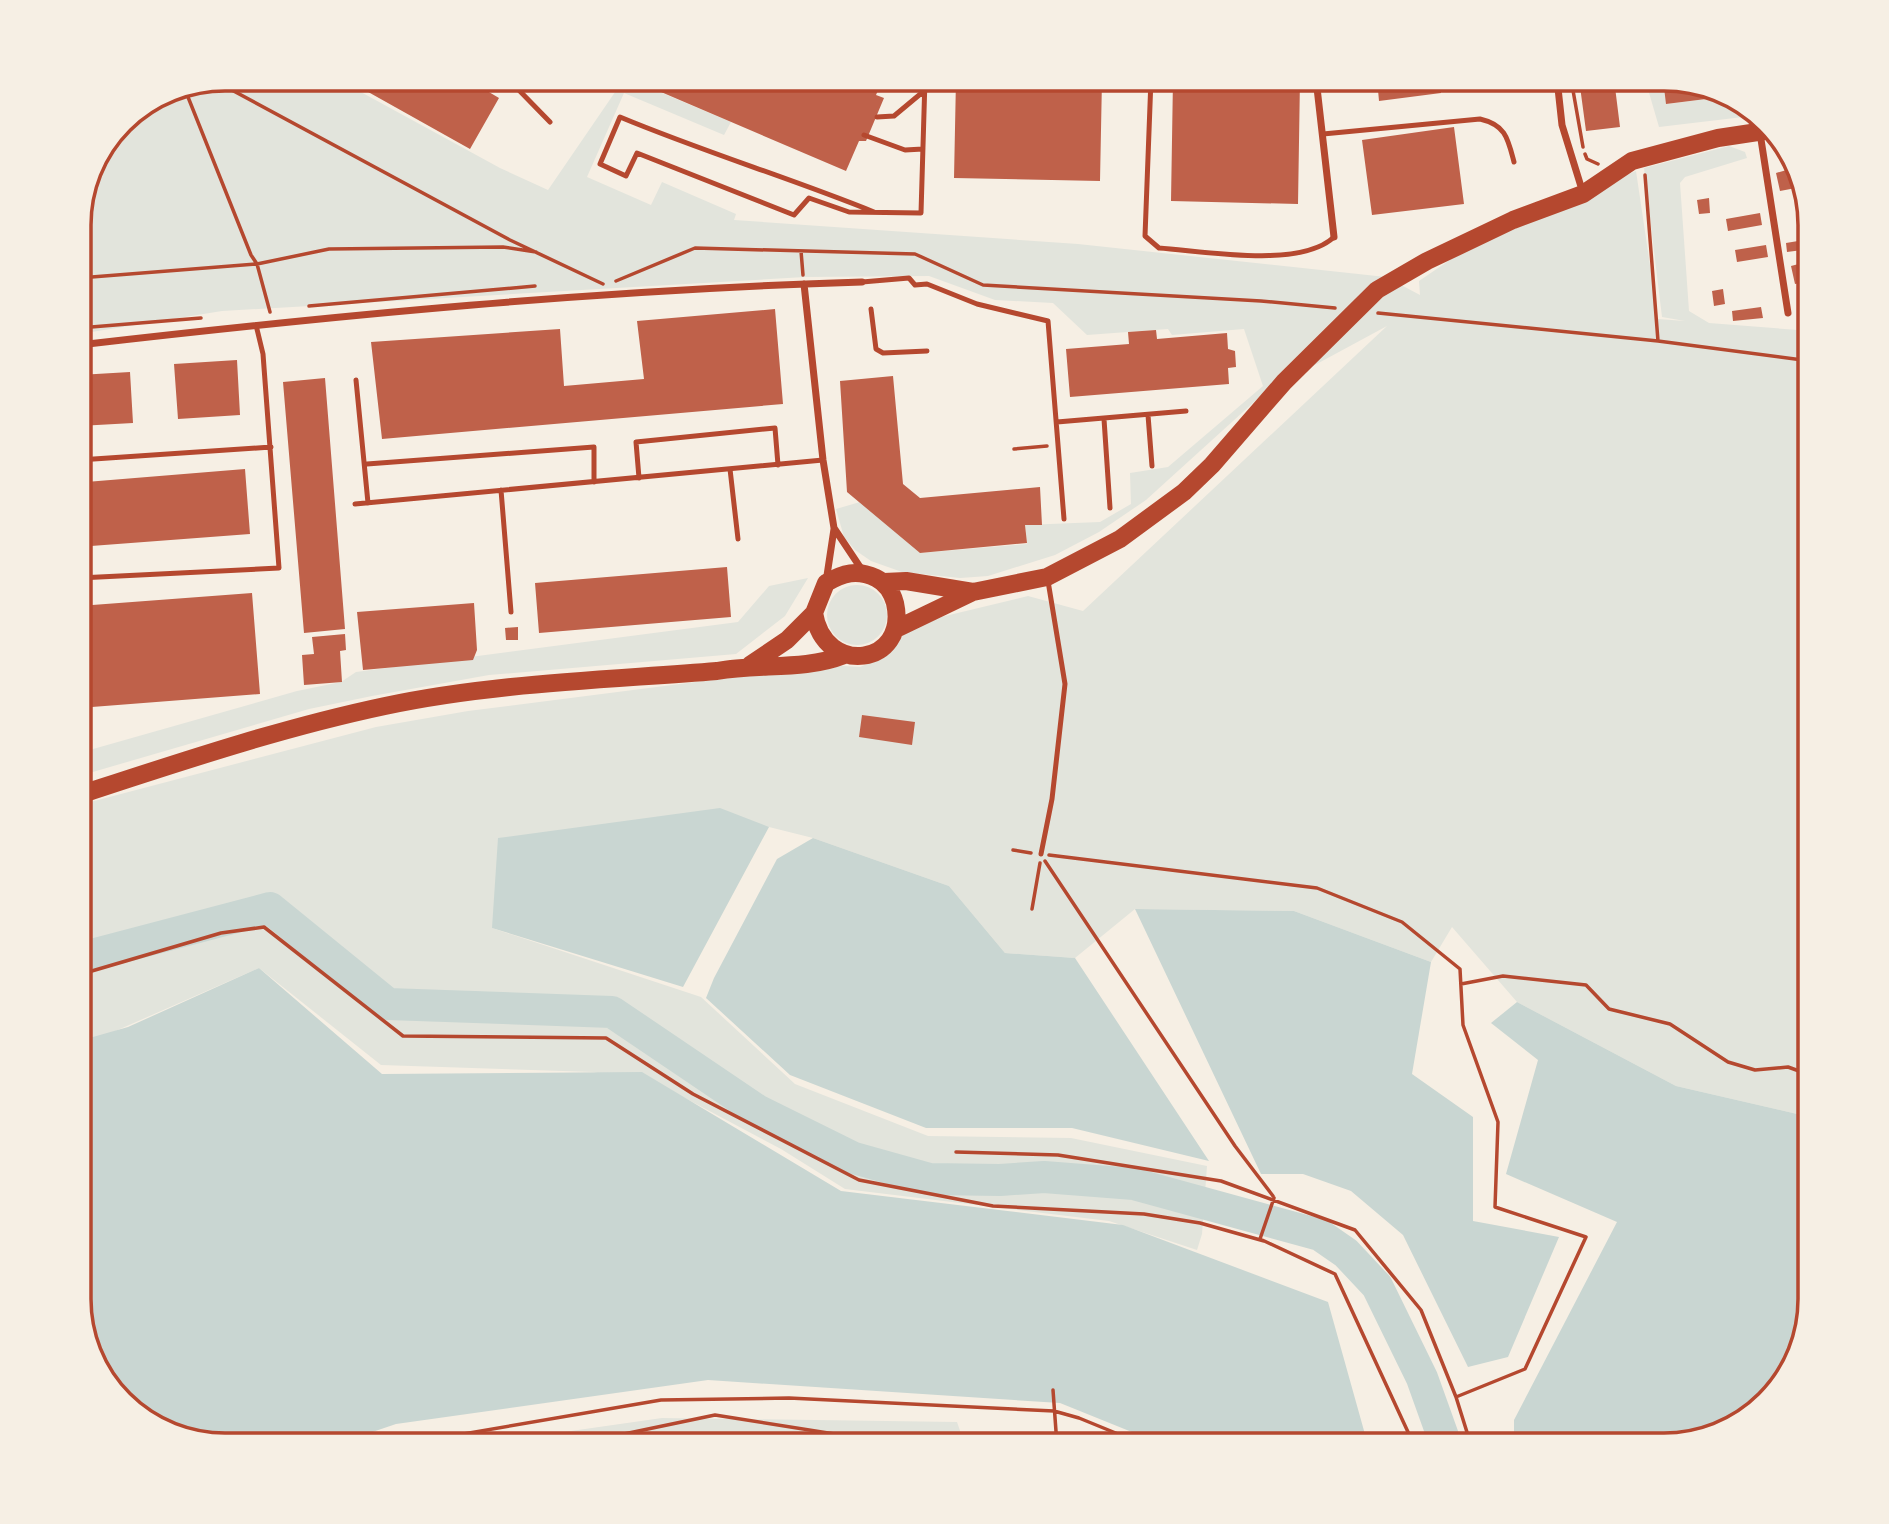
<svg xmlns="http://www.w3.org/2000/svg" width="1889" height="1524" viewBox="0 0 1889 1524" font-family="'Noto Sans',sans-serif">
	<style>
		.green { fill: #e2e4dc }
		.water { fill: #c9d6d2 }
		.lines { fill: none; stroke-linecap: round; stroke-linejoin: round }
		.river { stroke: #c9d6d2; stroke-width: 32 }
		.building { fill: #bf614a }
		.path { stroke: #b5482f; stroke-width: 3.5 }
		.service { stroke: #b5482f; stroke-width: 5 }
		.minor { stroke: #b5482f; stroke-width: 7 }
		.primary { stroke: #b5482f; stroke-width: 18 }
		.rim { fill: none; stroke: #b5482f; stroke-width: 3.5 }
	</style>
	<rect width="100%" height="100%" fill="#f6efe4"/>
	<!-- green -->
	<path class="green" d="M225,79H337L500,168L548,190L624,79H659L655,90L731,122L724,135L624,93L587,177L651,205L662,182L736,214L734,220L1078,244L1386,277L1420,295L1419,281L1497,228L1636,171L1658,319L1685,321L1662,317L1644,168L1729,146L1745,152L1747,158L1685,177L1680,183L1689,311L1709,323L1810,331V1117L1676,1086L1517,1002L1452,927L1431,962L1294,911L1135,909L1075,958L1005,953L949,886L813,838L769,827L492,928L701,997L795,1084L928,1136L1071,1138L1207,1166L1202,1234L1197,1250L1109,1221L845,1189L781,1149L683,1097L594,1072L381,1065L259,968L79,1047V805L376,727L468,711L829,665L860,667L884,657L905,633L941,617L1028,596L1083,611L1387,326L1265,392L1146,500L1099,532L1055,555L988,576L960,578L902,572L871,561L855,550L844,537L836,509L860,502L920,553L1027,544L1025,525L1100,522L1131,504L1130,473L1168,467L1263,386L1244,329L1172,335L1168,329L1087,335L1053,303L995,300L929,276L805,277L222,311L79,334C79,238 65,140 168,91C184,83 207,82 225,79Z
		M1645,79H1663L1667,104L1730,96L1760,115L1659,127Z
		M808,578L785,616L736,654L489,675L372,696L309,709L79,776V753L297,691L341,682L356,672L738,622L769,586Z
		M827 615a30 30 0 1 1 60 0a30 30 0 1 1-60 0Z
		M662,1418L957,1422L965,1445H474Z"/>
	<!-- water -->
	<path class="water" d="M720,808L769,827L683,987L492,928L498,838Z
		M813,838L949,886L1005,953L1075,958L1209,1161L1072,1128H926L790,1075L706,998L714,978L777,859Z
		M1135,909L1294,911L1431,962L1412,1074L1473,1117V1221L1559,1237L1508,1357L1468,1367L1403,1235L1351,1191L1303,1174H1261Z
		M259,968L382,1074L642,1072L841,1191L1123,1225L1328,1302L1368,1445H1164L1060,1403L708,1380L396,1424L334,1445H225L178,1437L129,1409L94,1363L79,1308V1041L128,1027Z
		M1517,1002L1676,1086L1810,1117V1299L1802,1346L1774,1395L1728,1430L1664,1445H1514V1420L1617,1222L1506,1174L1538,1060L1491,1023Z"/>
	<g class="lines">
		<!-- river -->
		<path class="river" d="M79,962L88,956L270,908L388,1004L612,1012L757,1110L854,1158L929,1179L1000,1180L1044,1177L1134,1184L1320,1235L1346,1253L1377,1286L1422,1378L1446,1445"/>
	</g>
	<!-- building -->
	<path class="building" d="M345,79H467L499,98L470,149Z
		M659,79H883L876,95L884,98L866,141H859L846,171L654,89Z
		M956,79H1102L1100,181L954,178Z
		M1173,79H1300L1298,204L1171,201Z
		M1377,79H1439L1441,93L1379,101Z
		M1579,79H1614L1620,127L1586,131Z
		M1663,79L1719,90L1730,96L1666,104Z
		M1454,127L1464,204L1372,215L1362,140Z
		M1797,167L1801,187L1780,191L1776,173Z
		M1709,198L1710,213L1699,214L1697,200Z
		M1760,213L1762,225L1728,231L1726,219Z
		M1810,239V249L1787,252L1786,243Z
		M1766,245L1768,257L1737,262L1735,250Z
		M1810,261V281L1795,284L1791,266Z
		M1723,289L1725,304L1714,306L1712,291Z
		M1810,304V321L1804,322L1802,305Z
		M1761,307L1763,318L1733,321L1732,311Z
		M775,309L783,404L382,439L371,342L560,329L564,386L644,379L637,321Z
		M1156,330L1157,339L1227,333L1228,349L1235,351L1236,367L1228,368L1229,384L1070,397L1066,349L1129,344L1128,332Z
		M237,360L240,415L178,419L174,364Z
		M130,372L133,423L79,426V375Z
		M893,376L903,484L920,498L1040,487L1042,525H1025L1027,543L920,553L847,492L840,381Z
		M325,378L345,629L304,633L283,382Z
		M245,469L250,534L91,546L86,482Z
		M727,567L731,617L539,633L535,583Z
		M252,593L260,694L79,708V606Z
		M474,603L477,650L473,660L363,670L357,612Z
		M518,627V640H506L505,628Z
		M345,634L346,650L340,651L342,682L304,685L302,655L314,654L312,637Z
		M862,715L915,722L912,745L859,737Z"/>
	<g class="lines">
		<!-- path -->
		<path class="path" d="M1571,79L1583,147
			M215,81L510,240L603,284
			M184,87L251,255L257,264L270,312
			M1585,154L1587,159L1598,164
			M1645,175L1658,341
			M801,251L803,275
			M79,278L257,264L329,249L503,247L536,252
			M616,281L695,248L915,254L983,285L1261,301L1335,308
			M309,306L535,286
			M1378,313L1658,341L1810,361
			M79,328L201,318
			M1014,449L1047,446
			M1013,850L1031,853
			M1045,861L1235,1146L1273,1196
			M1032,909L1040,863
			M79,977L85,973L221,933L264,927L403,1036L606,1038L693,1094L859,1180L993,1206L1144,1214L1200,1223L1264,1241
			M1461,984L1503,976L1586,985L1609,1009L1670,1024L1728,1062L1755,1070L1788,1067L1810,1075
			M956,1152L1058,1155L1221,1181L1355,1230L1421,1310L1456,1397L1525,1369L1586,1237L1495,1207L1498,1122L1463,1025L1460,969L1402,922L1317,888L1049,855
			M1274,1198L1260,1239L1335,1274L1414,1445
			M1053,1390L1057,1445
			M1456,1397L1471,1445
			M624,1434L715,1415L904,1445
			M399,1445L661,1400L789,1398L1054,1411L1079,1418L1145,1445"/>
		<!-- service -->
		<path class="service" d="M508,79L550,122
			M1151,79L1145,236L1159,248C1204,251 1300,269 1334,237
			M877,117L894,116L924,91
			M1323,134L1480,119C1506,125 1508,139 1514,162
			M864,135L905,150L923,149
			M874,212C790,178 704,152 620,117L600,164L626,176L637,153L794,215L809,198L849,212L921,213L925,79
			M862,282L909,278L915,285L927,284L977,304L1048,321L1064,519
			M871,309L876,349L883,353L927,351
			M356,380L368,503
			M1148,415L1152,466
			M1104,419L1110,508
			M1057,422L1186,411
			M79,460L271,447
			M367,464L594,447V482
			M730,469L738,539
			M639,478L636,442L775,428L778,465
			M501,490L511,612
			M355,504L823,460
			M79,578L279,568L263,354L256,325
			M1041,854L1052,799L1065,684L1048,581"/>
		<!-- minor -->
		<path class="minor" d="M1316,79L1334,237
			M1557,79L1562,125L1583,193
			M1760,133L1788,313
			M804,284L823,460L834,528L862,570
			M79,345C339,315 600,290 862,282
			M826,582L834,529"/>
		<!-- primary -->
		<path class="primary" d="M884,582L906,581L973,592
			M896,629L973,592L1047,577L1120,539L1184,492L1212,465L1284,382L1377,290L1427,261L1513,220L1583,194L1632,161L1718,138L1771,130
			M750,665L787,640L814,613L826,583C843,573 857,569 876,578C886,583 892,592 895,603C909,666 824,677 814,613
			M79,795C180,762 281,728 385,706C493,683 606,680 717,671C760,663 803,671 844,655"/>
	</g>
	<!-- crop -->
	<path d="M0 0H1889V1524H0ZM225 91H1664A134 134 0 0 1 1798 225V1299A134 134 0 0 1 1664 1433H225A134 134 0 0 1 91 1299V225A134 134 0 0 1 225 91Z" fill="#f6efe4" fill-rule="evenodd"/>
	<path class="rim" d="M225 91H1664A134 134 0 0 1 1798 225V1299A134 134 0 0 1 1664 1433H225A134 134 0 0 1 91 1299V225A134 134 0 0 1 225 91Z"/>
</svg>
